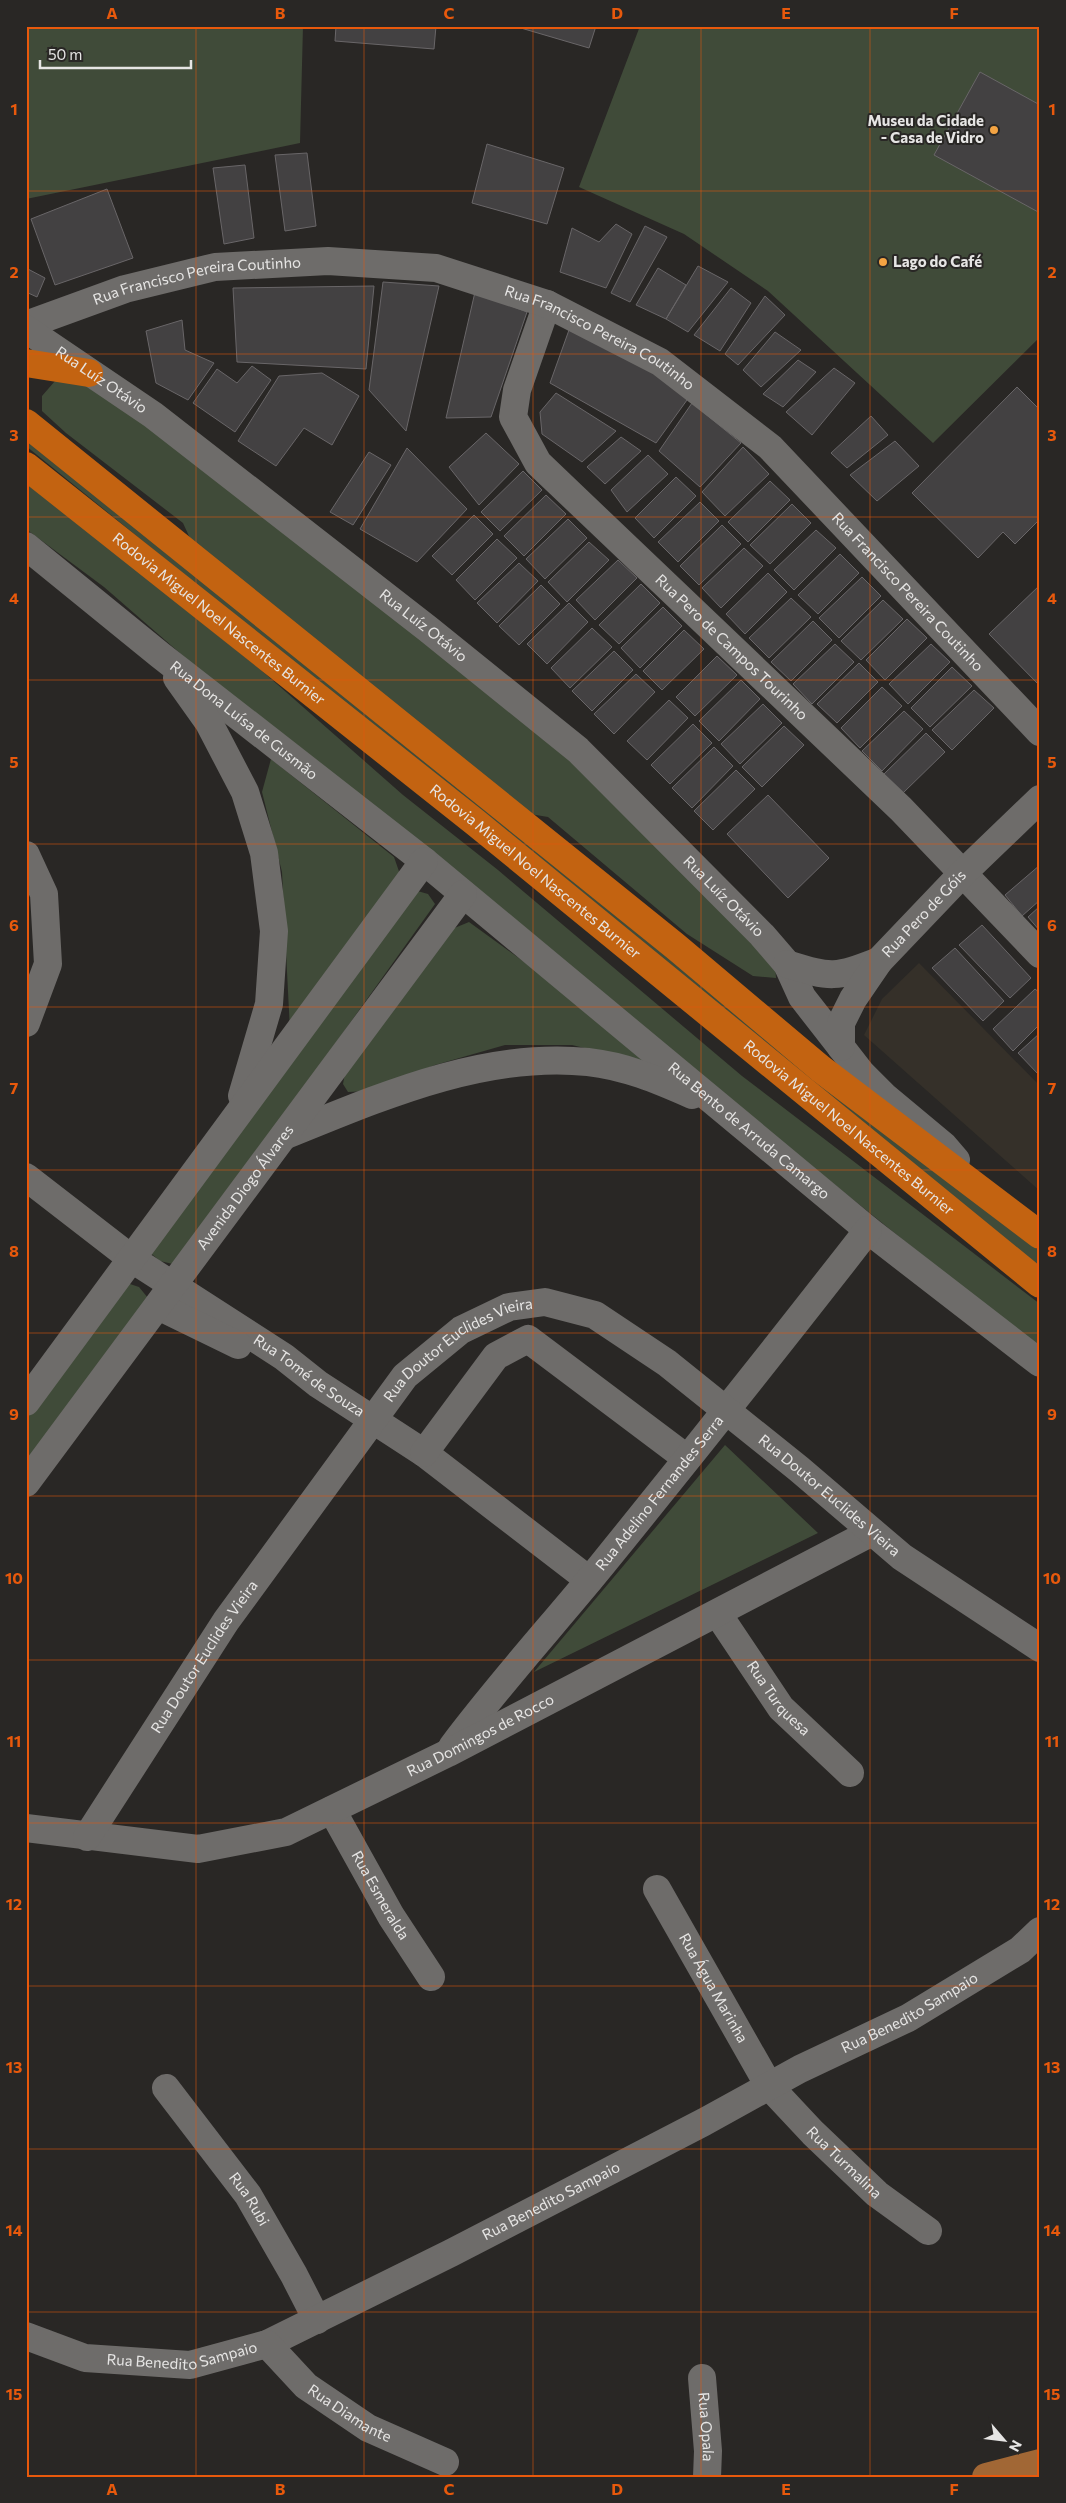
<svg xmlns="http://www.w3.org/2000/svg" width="1066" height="2503" viewBox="0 0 1066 2503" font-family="Commissioner,sans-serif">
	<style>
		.built { fill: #353029 }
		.green { fill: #404b39 }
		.building { fill: #434142; stroke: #696668 }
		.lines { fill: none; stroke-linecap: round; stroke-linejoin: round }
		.minor { stroke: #6e6c6a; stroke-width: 28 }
		.major { stroke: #a16735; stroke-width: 28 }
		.highway { stroke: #c36311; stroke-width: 28 }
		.grid { fill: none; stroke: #e8590c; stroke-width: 1; stroke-opacity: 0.55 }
		.poi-dot { fill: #f4a443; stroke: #292725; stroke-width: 2 }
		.labels { text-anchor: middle; stroke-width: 4; stroke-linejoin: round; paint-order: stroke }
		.poi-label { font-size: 15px; font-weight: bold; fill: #e6e5e4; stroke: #292725; text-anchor: end }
		.street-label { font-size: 15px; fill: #e6e5e4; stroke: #292725 }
		.neatline { fill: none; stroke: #e8590c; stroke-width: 2 }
		.grid-label { font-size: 16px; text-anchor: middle; font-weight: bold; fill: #e8590c }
	</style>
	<rect width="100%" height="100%" fill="#292725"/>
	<!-- built -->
	<path class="built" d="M919,963L1040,1086V1191L864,1035L882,999Z"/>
	<!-- green -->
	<path class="green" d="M26,26H303L300,143L26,199Z
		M640,26H1040V337L933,443L768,291L684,234L579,187Z
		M55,381L88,384L166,437L563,753L775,963L776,978L753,976L687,934L548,817L530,814L193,545L183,523L66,433L42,411V396Z
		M26,437L1040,1251V1270L26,446Z
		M26,482L261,670L403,795L498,870L742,1076L1040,1304V1350L250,714L104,587L26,529Z
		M271,759L394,857L402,880L290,1031L282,872L262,792Z
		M414,890L428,894L435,904L177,1265L160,1261L148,1251Z
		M469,922L578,1001L679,1078L622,1057L572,1045H505L435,1065L369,1091L348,1092L343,1084L346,1068L440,934Z
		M124,1282L139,1287L148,1298L26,1461V1417Z
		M725,1445L818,1533L534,1672Z"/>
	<!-- building -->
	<path class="building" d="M336,26H436L434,49L335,41Z
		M514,26H596L589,48Z
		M980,72L1040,105V213L934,155Z
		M487,144L564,168L547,224L472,203Z
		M307,153L316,226L285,231L275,155Z
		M245,165L254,238L224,244L213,168Z
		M107,189L133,258L55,285L31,219Z
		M616,224L632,234L606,288L560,272L572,228L599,242Z
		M645,226L667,237L630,302L611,293Z
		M698,266L728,282L688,332L666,319Z
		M26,268L45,278L37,297L26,292Z
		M658,268L686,285L666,319L636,305Z
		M383,282L439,286L406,431L369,390Z
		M374,286L366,369L237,362L233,288Z
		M731,288L751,303L720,351L694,335Z
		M475,292L527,312L491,417L446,418Z
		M765,296L785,315L738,365L725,354Z
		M182,320L185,350L214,363L188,400L156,383L146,331Z
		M569,330L667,379L687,400L656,443L550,383Z
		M775,332L801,350L761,387L743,370Z
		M798,360L816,372L783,407L763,394Z
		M252,366L271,380L235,432L193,403L217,369L237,383Z
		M834,368L855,383L812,435L786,412Z
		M322,373L359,396L332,445L304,428L276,466L238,441L279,376Z
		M1017,387L1040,410V519L1015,544L1003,532L978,558L912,493Z
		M556,393L616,431L582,462L542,434L540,412Z
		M692,403L741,443L700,487L659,451Z
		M871,416L888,435L847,468L831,453Z
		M486,433L519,464L479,505L449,467Z
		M621,437L641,451L605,484L587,467Z
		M895,441L919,466L877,501L850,475Z
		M743,447L769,474L725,516L702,492Z
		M407,448L467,509L417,562L360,529Z
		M369,452L391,465L353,525L330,512Z
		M648,455L668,474L627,512L611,490Z
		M523,471L542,490L500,531L481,512Z
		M676,477L696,496L654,538L635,518Z
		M770,481L790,500L748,542L728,522Z
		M546,495L566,514L524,556L504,536Z
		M700,502L719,521L678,562L658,542Z
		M792,504L811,523L770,564L750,545Z
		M474,515L493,534L452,575L432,556Z
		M568,519L587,538L545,579L526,559Z
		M722,525L741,544L699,585L680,566Z
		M816,530L836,548L794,590L774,570Z
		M497,539L517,558L475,600L456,580Z
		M589,542L609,560L567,602L548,582Z
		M744,548L763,566L721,608L702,588Z
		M840,554L859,573L818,614L798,595Z
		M618,560L637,578L595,620L576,600Z
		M519,563L538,581L497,623L477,603Z
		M768,573L787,592L745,634L726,614Z
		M862,577L881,596L839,638L819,618Z
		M641,584L660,603L619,644L599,625Z
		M541,585L560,604L519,645L499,626Z
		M1040,585V686L989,634Z
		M791,598L811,617L769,658L749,638Z
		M883,600L903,619L861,660L841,641Z
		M569,603L588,622L547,664L527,644Z
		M663,607L682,626L640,668L621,648Z
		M907,619L927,638L885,680L866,660Z
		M813,621L832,640L791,681L771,662Z
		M592,628L612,647L570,688L551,668Z
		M684,630L704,649L662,690L643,671Z
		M835,644L854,662L812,704L793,684Z
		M931,644L950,662L908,704L889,684Z
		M614,651L633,670L592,711L572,691Z
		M717,656L737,675L695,716L676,697Z
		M859,663L878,682L837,723L817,704Z
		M952,667L972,686L930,727L911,708Z
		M636,674L655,692L614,734L594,714Z
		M741,680L760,699L719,741L699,721Z
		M882,687L902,706L860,748L841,728Z
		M974,690L994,708L952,750L932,730Z
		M669,700L688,718L647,760L627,741Z
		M763,704L782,723L740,764L721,744Z
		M904,711L923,729L882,771L862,751Z
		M693,724L712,743L670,784L651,765Z
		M784,726L804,745L762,787L742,767Z
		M926,733L945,752L903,793L884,774Z
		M714,747L733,766L692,808L672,788Z
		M736,770L755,789L713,830L694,811Z
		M768,795L829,858L788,898L727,834Z
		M1040,865V900L1022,916L1005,895Z
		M1040,906V931L1028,917Z
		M982,925L1031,978L1010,998L959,945Z
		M955,948L1004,1001L983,1021L932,968Z
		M1035,989L1040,993V1024L1013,1051L993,1029Z
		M1040,1033V1072L1038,1074L1018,1053Z"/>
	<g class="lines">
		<!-- minor -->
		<g class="minor">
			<path id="s1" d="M547,304L517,390L513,417L538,463L901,809L1040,954"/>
			<path id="s2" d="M26,325L125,289L215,267L328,261L436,268L547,304L660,362L770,447L1040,732"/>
			<path id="s3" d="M26,329L153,415L428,629L578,750L762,935L787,964L802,997L862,1074L884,1096L944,1146L956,1160"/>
			<path id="s4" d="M26,546L160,655L424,861L868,1230L1040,1363"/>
			<path d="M177,678L209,723L245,792L264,853L274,931L269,1004L242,1096"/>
			<path d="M26,855L44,894L48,964L26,1023"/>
			<path d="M787,964C832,978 835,978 879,961"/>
			<path id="s5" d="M841,1047V1023L853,999L879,961L962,874L1040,799"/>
			<path d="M284,1136C378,1098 483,1051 588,1062C625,1066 658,1080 692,1095"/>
			<path id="s6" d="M26,1177L132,1259L284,1357L318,1384L424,1453L589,1580"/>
			<path d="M158,1306L238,1345"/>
			<path d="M26,1402L424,861"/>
			<path d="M424,1453L496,1356L528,1339L677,1451L688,1457"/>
			<path id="s7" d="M26,1483L463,894"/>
			<path id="s8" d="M718,1614L781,1708L850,1773"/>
			<path id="s9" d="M452,1747C499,1684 552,1626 601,1566C691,1455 780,1343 868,1230"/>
			<path id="s10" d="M332,1810L391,1916L431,1977"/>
			<path id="s11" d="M26,1828L198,1849L286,1832L448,1753L872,1532"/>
			<path id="s12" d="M87,1837L226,1621L405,1376L461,1330L509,1307L545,1302L595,1315L667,1363L799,1469L902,1557L1040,1648"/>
			<path id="s13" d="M657,1889L769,2086L813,2133L877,2194L928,2231"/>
			<path id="s14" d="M166,2088L248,2195L294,2275L317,2320"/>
			<path id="s15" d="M26,2336L85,2358L190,2365L267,2344L451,2253L704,2122L800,2069L908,2018L1020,1950L1040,1931"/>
			<path id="s16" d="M267,2344L306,2386L368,2428L445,2462"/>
			<path id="s17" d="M702,2378L708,2451L707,2477"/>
		</g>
		<!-- major -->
		<path class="major" d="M986,2477L1040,2463"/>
		<!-- highway -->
		<g class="highway">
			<path d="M26,363L89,373"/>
			<path d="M26,423L675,946L821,1069L1040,1235"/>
			<path id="s18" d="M26,466L476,823L1040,1284"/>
		</g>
	</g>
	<!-- grid -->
	<path class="grid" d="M196,26V2477M364,26V2477M533,26V2477M701,26V2477M870,26V2477M26,191H1040M26,354H1040M26,517H1040M26,680H1040M26,844H1040M26,1007H1040M26,1170H1040M26,1333H1040M26,1496H1040M26,1660H1040M26,1823H1040M26,1986H1040M26,2149H1040M26,2312H1040"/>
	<!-- markers -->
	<g class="poi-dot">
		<circle cx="994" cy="130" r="5"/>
		<circle cx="883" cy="262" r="5"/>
	</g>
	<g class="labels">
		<!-- poi labels -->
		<g class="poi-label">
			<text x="984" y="126">Museu da Cidade<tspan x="984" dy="17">- Casa de Vidro</tspan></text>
			<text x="893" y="267" text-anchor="start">Lago do Café</text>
		</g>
		<!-- street labels -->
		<g class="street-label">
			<text dy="5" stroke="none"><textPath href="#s2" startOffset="178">Rua Francisco Pereira Coutinho</textPath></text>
			<text dy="5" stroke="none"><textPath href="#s2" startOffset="598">Rua Francisco Pereira Coutinho</textPath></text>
			<text dy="5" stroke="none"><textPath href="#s3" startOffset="91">Rua Luíz Otávio</textPath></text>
			<text dy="5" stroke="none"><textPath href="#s2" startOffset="1002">Rua Francisco Pereira Coutinho</textPath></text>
			<text dy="5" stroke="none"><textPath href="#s18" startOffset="246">Rodovia Miguel Noel Nascentes Burnier</textPath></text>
			<text dy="5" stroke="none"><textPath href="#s3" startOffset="496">Rua Luíz Otávio</textPath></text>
			<text dy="5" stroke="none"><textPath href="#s1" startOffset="438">Rua Pero de Campos Tourinho</textPath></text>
			<text dy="5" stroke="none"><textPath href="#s4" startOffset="279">Rua Dona Luísa de Gusmão</textPath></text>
			<text dy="5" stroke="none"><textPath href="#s18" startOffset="651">Rodovia Miguel Noel Nascentes Burnier</textPath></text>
			<text dy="5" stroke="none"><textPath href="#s3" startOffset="901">Rua Luíz Otávio</textPath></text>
			<text dy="5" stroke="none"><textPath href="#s5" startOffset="162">Rua Pero de Góis</textPath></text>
			<text dy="5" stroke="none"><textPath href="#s18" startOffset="1056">Rodovia Miguel Noel Nascentes Burnier</textPath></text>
			<text dy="5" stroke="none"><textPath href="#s4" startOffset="930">Rua Bento de Arruda Camargo</textPath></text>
			<text dy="5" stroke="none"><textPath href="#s7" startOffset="368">Avenida Diogo Álvares</textPath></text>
			<text dy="5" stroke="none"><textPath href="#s12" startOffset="620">Rua Doutor Euclides Vieira</textPath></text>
			<text dy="5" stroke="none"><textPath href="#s6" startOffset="346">Rua Tomé de Souza</textPath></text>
			<text dy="5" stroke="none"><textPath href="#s9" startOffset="328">Rua Adelino Fernandes Serra</textPath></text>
			<text dy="5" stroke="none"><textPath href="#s12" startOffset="1070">Rua Doutor Euclides Vieira</textPath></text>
			<text dy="5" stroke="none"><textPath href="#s12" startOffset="215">Rua Doutor Euclides Vieira</textPath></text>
			<text dy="5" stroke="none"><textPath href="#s8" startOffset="104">Rua Turquesa</textPath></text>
			<text dy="5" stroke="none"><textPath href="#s11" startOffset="480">Rua Domingos de Rocco</textPath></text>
			<text dy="5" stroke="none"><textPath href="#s10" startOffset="98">Rua Esmeralda</textPath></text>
			<text dy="5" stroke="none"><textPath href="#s13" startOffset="114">Rua Água Marinha</textPath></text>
			<text dy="5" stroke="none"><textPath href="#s15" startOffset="971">Rua Benedito Sampaio</textPath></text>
			<text dy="5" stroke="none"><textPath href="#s13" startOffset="334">Rua Turmalina</textPath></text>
			<text dy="5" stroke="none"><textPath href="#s14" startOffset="139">Rua Rubi</textPath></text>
			<text dy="5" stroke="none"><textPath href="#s15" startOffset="566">Rua Benedito Sampaio</textPath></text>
			<text dy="5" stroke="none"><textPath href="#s15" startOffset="161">Rua Benedito Sampaio</textPath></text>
			<text dy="5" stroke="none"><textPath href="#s16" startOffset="109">Rua Diamante</textPath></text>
			<text dy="5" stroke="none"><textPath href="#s17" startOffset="49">Rua Opala</textPath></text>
		</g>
	</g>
	<!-- border -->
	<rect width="1066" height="2503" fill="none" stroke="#292725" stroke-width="55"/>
	<!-- north arrow -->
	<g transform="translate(1004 2440) rotate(118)" stroke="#292725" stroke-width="4" paint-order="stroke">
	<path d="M0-4L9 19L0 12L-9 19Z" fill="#e6e5e4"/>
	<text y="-8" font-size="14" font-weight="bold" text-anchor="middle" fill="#e6e5e4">N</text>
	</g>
	<!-- scale -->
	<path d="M40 60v8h151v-8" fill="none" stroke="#e6e5e4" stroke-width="2.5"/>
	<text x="48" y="60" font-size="15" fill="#e6e5e4" stroke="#292725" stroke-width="4" paint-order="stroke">50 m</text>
	<rect x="28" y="28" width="1010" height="2448" class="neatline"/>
	<g class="grid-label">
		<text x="112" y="19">A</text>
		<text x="280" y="19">B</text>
		<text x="449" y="19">C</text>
		<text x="617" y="19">D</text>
		<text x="786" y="19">E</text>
		<text x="954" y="19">F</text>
		<text x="14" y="115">1</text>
		<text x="1052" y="115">1</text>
		<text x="14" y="278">2</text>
		<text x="1052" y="278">2</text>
		<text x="14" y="441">3</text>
		<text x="1052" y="441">3</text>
		<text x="14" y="604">4</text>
		<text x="1052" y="604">4</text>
		<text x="14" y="768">5</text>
		<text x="1052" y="768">5</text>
		<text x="14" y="931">6</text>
		<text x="1052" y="931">6</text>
		<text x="14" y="1094">7</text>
		<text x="1052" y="1094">7</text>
		<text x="14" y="1257">8</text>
		<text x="1052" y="1257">8</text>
		<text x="14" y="1420">9</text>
		<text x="1052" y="1420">9</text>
		<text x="14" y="1584">10</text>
		<text x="1052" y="1584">10</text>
		<text x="14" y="1747">11</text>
		<text x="1052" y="1747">11</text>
		<text x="14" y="1910">12</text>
		<text x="1052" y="1910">12</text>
		<text x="14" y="2073">13</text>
		<text x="1052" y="2073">13</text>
		<text x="14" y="2236">14</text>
		<text x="1052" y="2236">14</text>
		<text x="14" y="2400">15</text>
		<text x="1052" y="2400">15</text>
		<text x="112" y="2495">A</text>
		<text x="280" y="2495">B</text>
		<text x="449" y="2495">C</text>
		<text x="617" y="2495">D</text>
		<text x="786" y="2495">E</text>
		<text x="954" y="2495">F</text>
	</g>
</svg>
